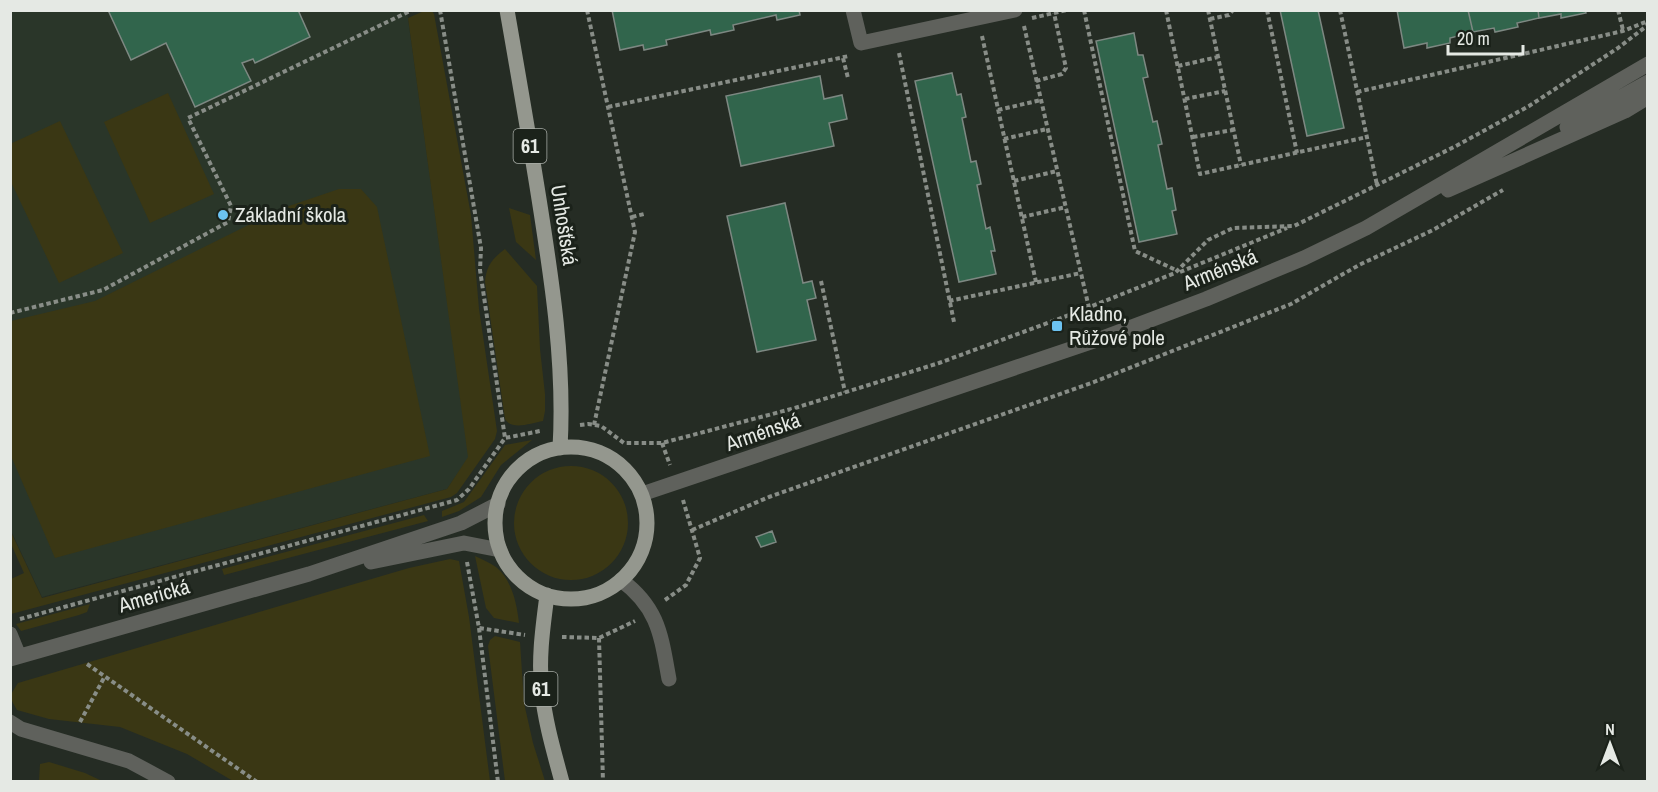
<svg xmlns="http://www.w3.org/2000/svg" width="1658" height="792" viewBox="0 0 1658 792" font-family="'Archivo Narrow',sans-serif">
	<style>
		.built { fill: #2a3629 }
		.green { fill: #3a3714 }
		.building { fill: #31654c; stroke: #7d8882; stroke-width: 1.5 }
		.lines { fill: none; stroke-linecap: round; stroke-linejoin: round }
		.path { stroke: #888d87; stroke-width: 4; stroke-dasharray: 4.5 3; stroke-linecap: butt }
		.minor { stroke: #5f615c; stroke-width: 15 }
		.major { stroke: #94978e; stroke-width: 15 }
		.poi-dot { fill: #6cc3f2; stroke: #1b221a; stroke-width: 2 }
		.labels { text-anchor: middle; stroke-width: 6; stroke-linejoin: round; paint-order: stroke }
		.shield { fill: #1b221a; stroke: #a8ada7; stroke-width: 1.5 }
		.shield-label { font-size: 20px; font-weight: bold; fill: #e5e9e4 }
		.poi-label { font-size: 21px; fill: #e5e9e4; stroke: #1b221a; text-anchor: start }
		.street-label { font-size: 21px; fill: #e5e9e4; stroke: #1b221a }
	</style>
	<rect width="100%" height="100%" fill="#252c24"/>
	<!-- built -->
	<path class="built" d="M11,11H407L469,457L447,489L42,597L11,531Z"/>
	<!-- green -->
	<path class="green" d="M424,11H432L434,14L471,215L479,309L497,431L495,439L457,493L451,497L11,614V579L24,573L11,544V532L42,598L447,489L468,457L408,18Z
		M168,93L214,194L150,223L104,122Z
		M60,121L123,253L59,283L11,182L10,144Z
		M339,189H361L377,207L430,456L55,558L11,456V321L95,301L283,208Z
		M509,208L530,215L536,260L516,242Z
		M505,249L537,286L540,349L545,394V411L543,421C531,423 512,431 505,419L485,282C486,266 493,258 505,249Z
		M532,440L501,465L481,497L459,511L442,517V511L464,502L505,445Z
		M514 523a57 57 0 1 1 114 0a57 57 0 1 1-114 0Z
		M424,515L428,521L224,575L222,569Z
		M475,556C482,559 490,563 496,567C512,580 517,604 519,623L494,618L486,608Z
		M450,559L459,561L469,617L490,781H233L187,754L120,727L49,719L17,710C9,696 9,697 18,683L409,568Z
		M90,604L87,612L79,615L21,631L16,624Z
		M495,636L520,642L524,703L533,743L545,781H505L488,646L490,640Z
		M49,762L85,773L102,781H39L40,764Z"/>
	<!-- building -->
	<path class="building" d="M108,10H298L310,37L255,63L253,59L242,63L251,81L195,107L166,43L131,60Z
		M612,10H799L800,15L777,20L776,15L733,25L734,30L711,35L710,30L666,40L667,45L644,50L643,45L620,50Z
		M1280,10H1318L1344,128L1307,136Z
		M1397,10H1468L1473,32L1450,38V43L1427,48V43L1404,48Z
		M1468,10H1538L1539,18L1517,23L1518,27L1495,32L1494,28L1473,32Z
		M1538,10H1585L1586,13L1561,18V14L1539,18Z
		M1134,33L1138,55H1143L1148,77L1143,78L1153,122L1157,121L1162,144L1158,145L1167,189L1172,188L1176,210L1172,211L1177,234L1139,242L1096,41Z
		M952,73L957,95L961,94L966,117L962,118L971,162L976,161L981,184L977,185L986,229L990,227L995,251H991L996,274L959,282L915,81Z
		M820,76L824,99L842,95L847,119L829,123L834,146L741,166L726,96Z
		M785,203L803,283L812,281L816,298L807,300L816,340L757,352L727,216Z
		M772,531L776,542L761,547L756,537Z"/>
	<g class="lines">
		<!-- path -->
		<path class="path" d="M440,10L481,248L480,270L505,438
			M587,10L635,232L594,425
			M1084,10L1135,251L1178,271
			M1166,10L1200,174L1367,137
			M1208,10L1241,165
			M1267,10L1297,153
			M1340,10L1377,185
			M1618,10L1623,30
			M1032,18L1067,10
			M1210,19L1229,15L1233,10
			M1024,26L1089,308
			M982,36L1036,282
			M899,53L954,322
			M843,58L848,78
			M1178,66L1218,57
			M1036,81L1062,74L1066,68L1054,13
			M1357,92L1623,31L1648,21
			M1185,99L1225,91
			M608,107L849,56
			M998,110L1041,100
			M1193,137L1233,130
			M1004,139L1047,129
			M1014,181L1057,171
			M632,217L644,214
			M1022,217L1066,207
			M1180,272L1287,228
			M821,281L845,392
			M949,301L1081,273
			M10,313L103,290L228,222L231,206L188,118L412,10
			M580,425L588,424L601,426L624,443H662L795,408L939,363L1072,314L1175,273L1208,240L1233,228L1294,226L1456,146L1529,106L1618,48L1648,25
			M662,443L670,465
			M692,530L769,497L1094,382L1291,304L1359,265L1433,230L1503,190
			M467,562L479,628L525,635
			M665,600L686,585L700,558L683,500
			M20,619L457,500L469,489L505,438L540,431
			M479,628L498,782
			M562,637L599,638L635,621
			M599,638L603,782
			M87,664L257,782
			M80,722L105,676"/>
		<!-- minor -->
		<path class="minor" d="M853,10L861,43L1015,10
			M1567,127L1648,82
			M1448,190L1625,111L1648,97
			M642,494L1100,339L1206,299L1304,258L1366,228L1648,64
			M371,562L464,543L500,550
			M621,580C659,608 661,636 669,679
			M10,634L19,656
			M10,659L309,574L461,523L498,504
			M10,722L21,729L129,761L168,782"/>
		<!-- major -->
		<path class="major" d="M507,10C518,73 529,136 539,199C552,281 565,365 560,448
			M495 523a76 76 0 1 1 152 0a76 76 0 1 1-152 0Z
			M547,595C543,626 538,660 542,691C545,722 554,752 562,782"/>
	</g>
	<!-- markers -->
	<g class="poi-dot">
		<circle cx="223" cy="215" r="6"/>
		<rect x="1051" y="320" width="12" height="12" rx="3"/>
	</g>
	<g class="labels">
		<!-- shield labels -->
		<g class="shield">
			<rect x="513.5" y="129" width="33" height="34" rx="4.5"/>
			<rect x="524.5" y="672" width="33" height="34" rx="4.5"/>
		</g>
		<g class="shield-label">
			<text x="530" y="153">61</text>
			<text x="541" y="696">61</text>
		</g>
		<!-- poi labels -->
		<g class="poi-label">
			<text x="235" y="222">Základní škola</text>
			<text x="1069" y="321">Kladno,<tspan x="1069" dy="24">Růžové pole</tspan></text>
		</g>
		<!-- street labels -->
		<g class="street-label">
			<text transform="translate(564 225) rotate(81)" y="7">Unhošťská</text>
			<text transform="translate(1220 270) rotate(-22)" y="7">Arménská</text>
			<text transform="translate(763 432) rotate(-19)" y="7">Arménská</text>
			<text transform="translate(154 596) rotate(-16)" y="7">Americká</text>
		</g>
	</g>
	<!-- border -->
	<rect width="1658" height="792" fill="none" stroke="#e5e9e4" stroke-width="24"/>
	<!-- north arrow -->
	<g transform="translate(1610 744)" stroke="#1b221a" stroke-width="4.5" paint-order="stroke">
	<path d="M0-4.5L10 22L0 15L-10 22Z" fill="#e5e9e4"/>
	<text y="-9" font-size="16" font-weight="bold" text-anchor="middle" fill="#e5e9e4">N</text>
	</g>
	<!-- scale -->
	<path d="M1448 45v9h75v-9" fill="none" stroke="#e5e9e4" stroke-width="3"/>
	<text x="1457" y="45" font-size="18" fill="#e5e9e4" stroke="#1b221a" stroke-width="4.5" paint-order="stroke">20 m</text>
</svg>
